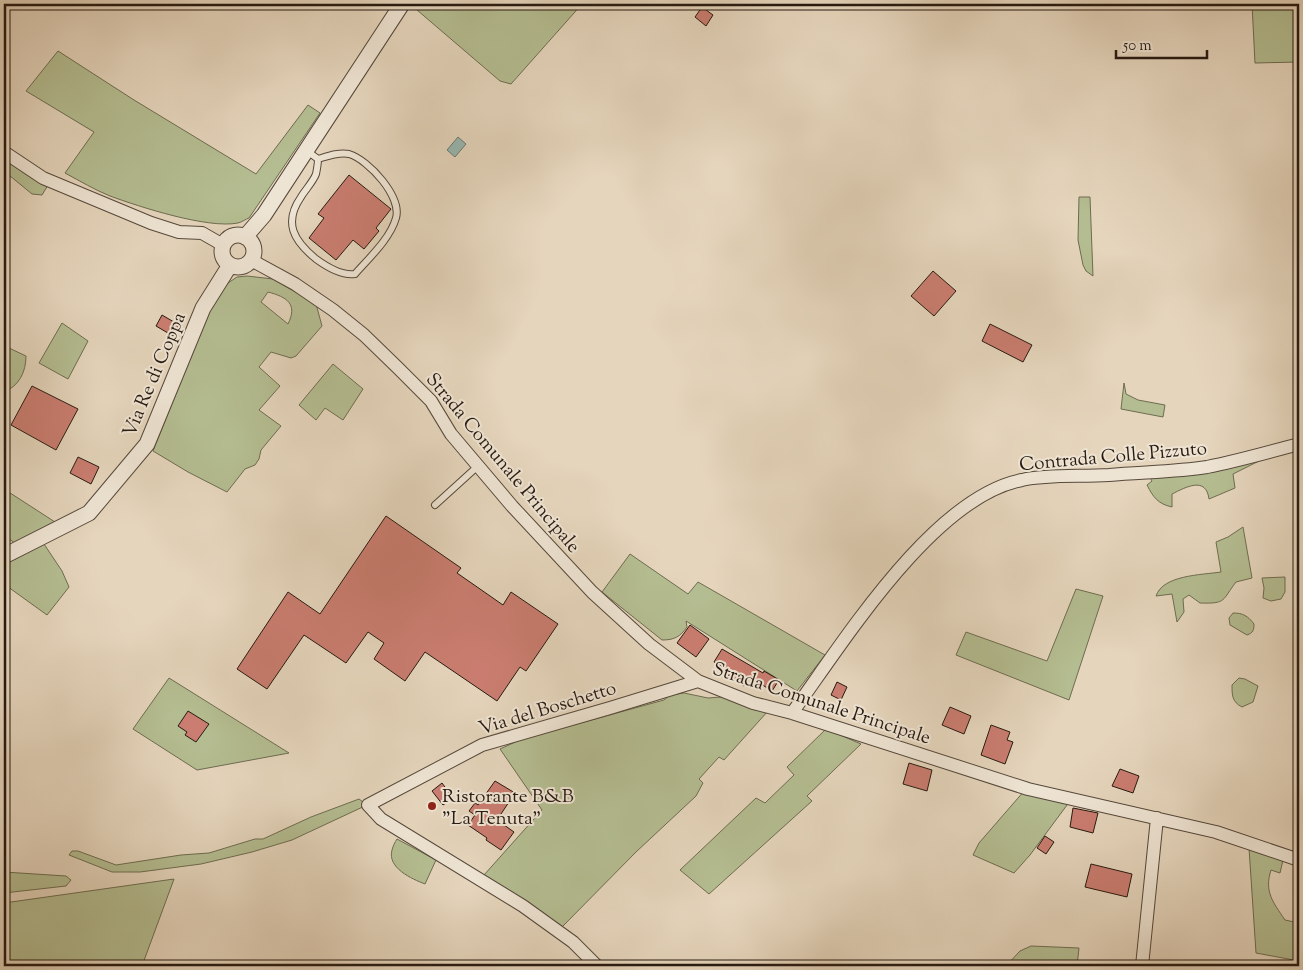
<svg xmlns="http://www.w3.org/2000/svg" width="1303" height="970" viewBox="0 0 1303 970" font-family="'Sorts Mill Goudy',serif">
	<style>
		.green { fill: #b4bd91; stroke: #6e6c51; fill-rule: evenodd }
		.water { fill: #96b8b2; stroke: #6a7972 }
		.building { fill: #ca7d70; stroke: #271a11 }
		.lines { fill: none; stroke-linecap: round; stroke-linejoin: round }
		.service-casing { stroke: #56493c; stroke-width: 8 }
		.minor-casing { stroke: #56493c; stroke-width: 14 }
		.tertiary-casing { stroke: #56493c; stroke-width: 17 }
		.service { stroke: #eee4d3; stroke-width: 6 }
		.minor { stroke: #eee4d3; stroke-width: 12 }
		.tertiary { stroke: #eee4d3; stroke-width: 15 }
		.poi-dot { fill: #8f2418; stroke: #eee4d3; stroke-width: 2 }
		.labels { text-anchor: middle; stroke-width: 4; stroke-linejoin: round; paint-order: stroke }
		.street-label { font-size: 19px; fill: #271a11; stroke: #eee4d3 }
		.poi-label { font-size: 19px; fill: #271a11; stroke: #eee4d3; text-anchor: start }
	</style>
	<rect width="100%" height="100%" fill="#e5d5bc"/>
	<filter id="stains"><feTurbulence type="fractalNoise" baseFrequency=".004" numOctaves="4"/><feColorMatrix values="0 0 0 0 .2 0 0 0 0 .09 0 0 0 0 .02 0 0 0 .5 -.17"/></filter>
	<radialGradient id="worn" r=".72"><stop offset=".6" stop-color="#630" stop-opacity="0"/><stop offset="1" stop-color="#630" stop-opacity=".3"/></radialGradient>
	<!-- green -->
	<path class="green" d="M410,4H582L511,84L500,81Z
		M1252,4H1299V62L1255,63Z
		M58,51L134,100L256,174L308,105L320,113L249,218C246,219 242,222 238,223C208,229 140,207 110,196C95,190 80,181 65,173L94,132L26,91Z
		M4,156L48,185L42,195L32,194L4,171Z
		M1079,197H1090L1093,276L1086,271L1083,265L1078,240Z
		M247,276L273,279L316,304L322,326L296,356L291,358L271,352L259,367L280,386L259,410L281,426L261,450L259,459L255,465L245,469L227,492L188,472L153,451L210,308L225,285L237,277ZM268,292C287,297 298,304 288,324L261,302Z
		M62,323L88,341L68,379L39,363Z
		M9,348L26,356C26,372 19,386 4,392V353Z
		M333,364L363,389L343,420L325,408L316,420L299,405Z
		M1124,383L1126,394L1138,400L1165,405L1163,417L1121,409Z
		M1267,457L1233,474L1235,488L1209,499C1206,476 1186,487 1172,494V507C1158,504 1153,497 1147,485L1152,481L1149,476Z
		M4,489L55,522L16,544L4,535Z
		M1243,527L1252,578L1236,582C1222,600 1227,604 1200,603L1189,595L1183,599L1184,612L1177,622L1172,594L1156,596C1163,575 1201,575 1221,572L1216,542L1228,537Z
		M44,544L62,571L69,587L47,615L4,584V565Z
		M630,554L688,594L698,582L825,655L797,691L686,621L687,627C680,637 674,640 662,640L602,592Z
		M1285,577V592L1281,599L1271,601L1263,598L1264,588L1262,578Z
		M1076,589L1103,596L1069,700L956,655L966,632L1047,661Z
		M1233,613C1243,613 1248,616 1254,624C1254,630 1253,633 1247,635L1230,625L1229,618Z
		M169,678L289,753L197,770L133,729Z
		M1239,678L1245,679L1258,686L1253,702L1242,707C1232,702 1232,695 1232,685Z
		M684,693L708,698L721,697L768,711L724,760L719,757L699,779L703,783L696,796L636,852L562,927L484,875L542,810L500,749L522,739L664,700L670,695Z
		M826,729L861,744L807,796L812,801L709,894L680,870L756,798L765,803L794,775L787,767Z
		M1025,790L1070,801L1030,855L1014,873L973,855L979,843Z
		M359,799L367,805L292,840L252,852L201,864L140,872H112L69,855L72,851H78L116,865L181,855L209,853L255,839H263L311,817Z
		M397,839L436,860L425,884C412,879 387,868 392,850C393,846 395,842 397,839Z
		M1249,848L1283,860L1280,873L1271,870C1264,892 1273,902 1285,920L1299,923V961L1256,953Z
		M4,872L66,876L71,880L66,886L4,893Z
		M174,879L142,966H4V903Z
		M1031,946L1079,948L1077,966H1006L1020,951Z"/>
	<!-- water -->
	<path class="water" d="M458,137L466,144L455,157L447,150Z"/>
	<!-- building -->
	<path class="building" d="M702,7L713,15L706,26L695,17Z
		M349,175L391,209L376,228L379,231L364,249L353,240L336,260L309,238L324,218L318,214Z
		M933,271L956,291L934,316L911,296Z
		M162,315L179,325L173,336L156,326Z
		M990,324L1032,345L1023,362L982,341Z
		M32,386L78,409L56,450L11,425Z
		M78,457L99,467L91,484L70,473Z
		M386,516L461,568L457,573L503,605L511,592L558,624L526,671L520,667L497,701L425,652L405,681L374,659L384,643L368,632L346,663L304,635L267,689L237,669L288,592L320,614Z
		M690,625L709,639L696,657L677,643Z
		M722,649L763,673L764,671L779,680L772,691L750,677L744,686L722,671L724,668L714,662Z
		M837,682L847,687L841,700L831,695Z
		M950,707L971,716L964,734L942,725Z
		M188,711L209,724L196,742L185,735L187,732L178,726Z
		M991,725L1010,732L1007,740L1013,742L1005,764L981,755Z
		M909,763L932,770L927,791L903,784Z
		M1120,769L1139,776L1133,793L1112,786Z
		M495,781L515,793L497,820L514,832L501,850L486,840L487,838L468,825L475,815L469,811L475,803L478,805Z
		M442,783L453,798L443,805L432,791Z
		M1073,808L1098,813L1093,833L1070,827Z
		M1045,836L1054,842L1046,854L1037,848Z
		M1091,864L1132,874L1127,897L1085,887Z"/>
	<g class="lines">
		<defs>
			<path id="service" d="M307,151L318,159C328,156 339,152 349,154C369,160 402,197 396,218C390,239 369,258 355,274C342,276 327,267 316,259C294,241 283,223 301,197C305,190 313,182 316,174C317,169 318,164 318,159
				M435,505L478,466"/>
			<path id="minor" d="M4,152L43,178L151,223L179,232L202,233L223,245
				M251,260L295,284L333,310L364,335L398,368L431,401L451,434L512,506L592,592L649,644L698,681L753,703L792,713L1028,789L1216,832L1299,860
				M792,713C843,643 933,497 1022,480C1050,474 1080,477 1109,475C1140,472 1176,472 1207,467C1238,461 1269,452 1299,444
				M597,966L573,942L523,906L381,819L368,805L482,745L610,708L698,681
				M1142,966L1157,818"/>
			<path id="tertiary" d="M222 251a16 16 0 1 1 32 0a16 16 0 1 1-32 0Z
				M245,237L264,215L402,4
				M4,556L89,513L147,444L203,308L230,265"/>
		</defs>
		<!-- service casing -->
		<use href="#service" class="service-casing"/>
		<!-- minor casing -->
		<use href="#minor" class="minor-casing"/>
		<!-- tertiary casing -->
		<use href="#tertiary" class="tertiary-casing"/>
		<!-- service -->
		<use href="#service" class="service"/>
		<!-- minor -->
		<use href="#minor" class="minor"/>
		<!-- tertiary -->
		<use href="#tertiary" class="tertiary"/>
	</g>
	<!-- markers -->
	<circle class="poi-dot" cx="432" cy="806" r="5"/>
	<g class="labels">
		<!-- street labels -->
		<g class="street-label">
			<text transform="translate(153 374) rotate(-67)" y="7">Via Re di Coppa</text>
			<text transform="translate(1113 455) rotate(-5)" y="7">Contrada Colle Pizzuto</text>
			<text transform="translate(504 462) rotate(50)" y="7">Strada Comunale Principale</text>
			<text transform="translate(822 702) rotate(18)" y="7">Strada Comunale Principale</text>
			<text transform="translate(547 707) rotate(-17)" y="7">Via del Boschetto</text>
		</g>
		<!-- poi labels -->
		<g class="poi-label">
			<text x="442" y="802">Ristorante B&amp;B<tspan x="442" dy="22">"La Tenuta"</tspan></text>
		</g>
	</g>
	<!-- margin -->
	<rect width="1303" height="970" fill="none" stroke="#e5d5bc" stroke-width="20"/>
	<rect x="5" y="5" width="1293" height="960" fill="none" stroke="#271a11" stroke-width="2.5"/>
	<rect x="10" y="10" width="1283" height="950" fill="none" stroke="#271a11"/>
	<!-- scale -->
	<path d="M1116 50v8h91v-8" fill="none" stroke="#271a11" stroke-width="2.5"/>
	<text x="1123" y="50" font-size="15" fill="#271a11" stroke="#eee4d3" stroke-width="4" paint-order="stroke">50 m</text>
	<rect width="100%" height="100%" filter="url(#stains)"/>
	<rect width="100%" height="100%" fill="url(#worn)"/>
</svg>
